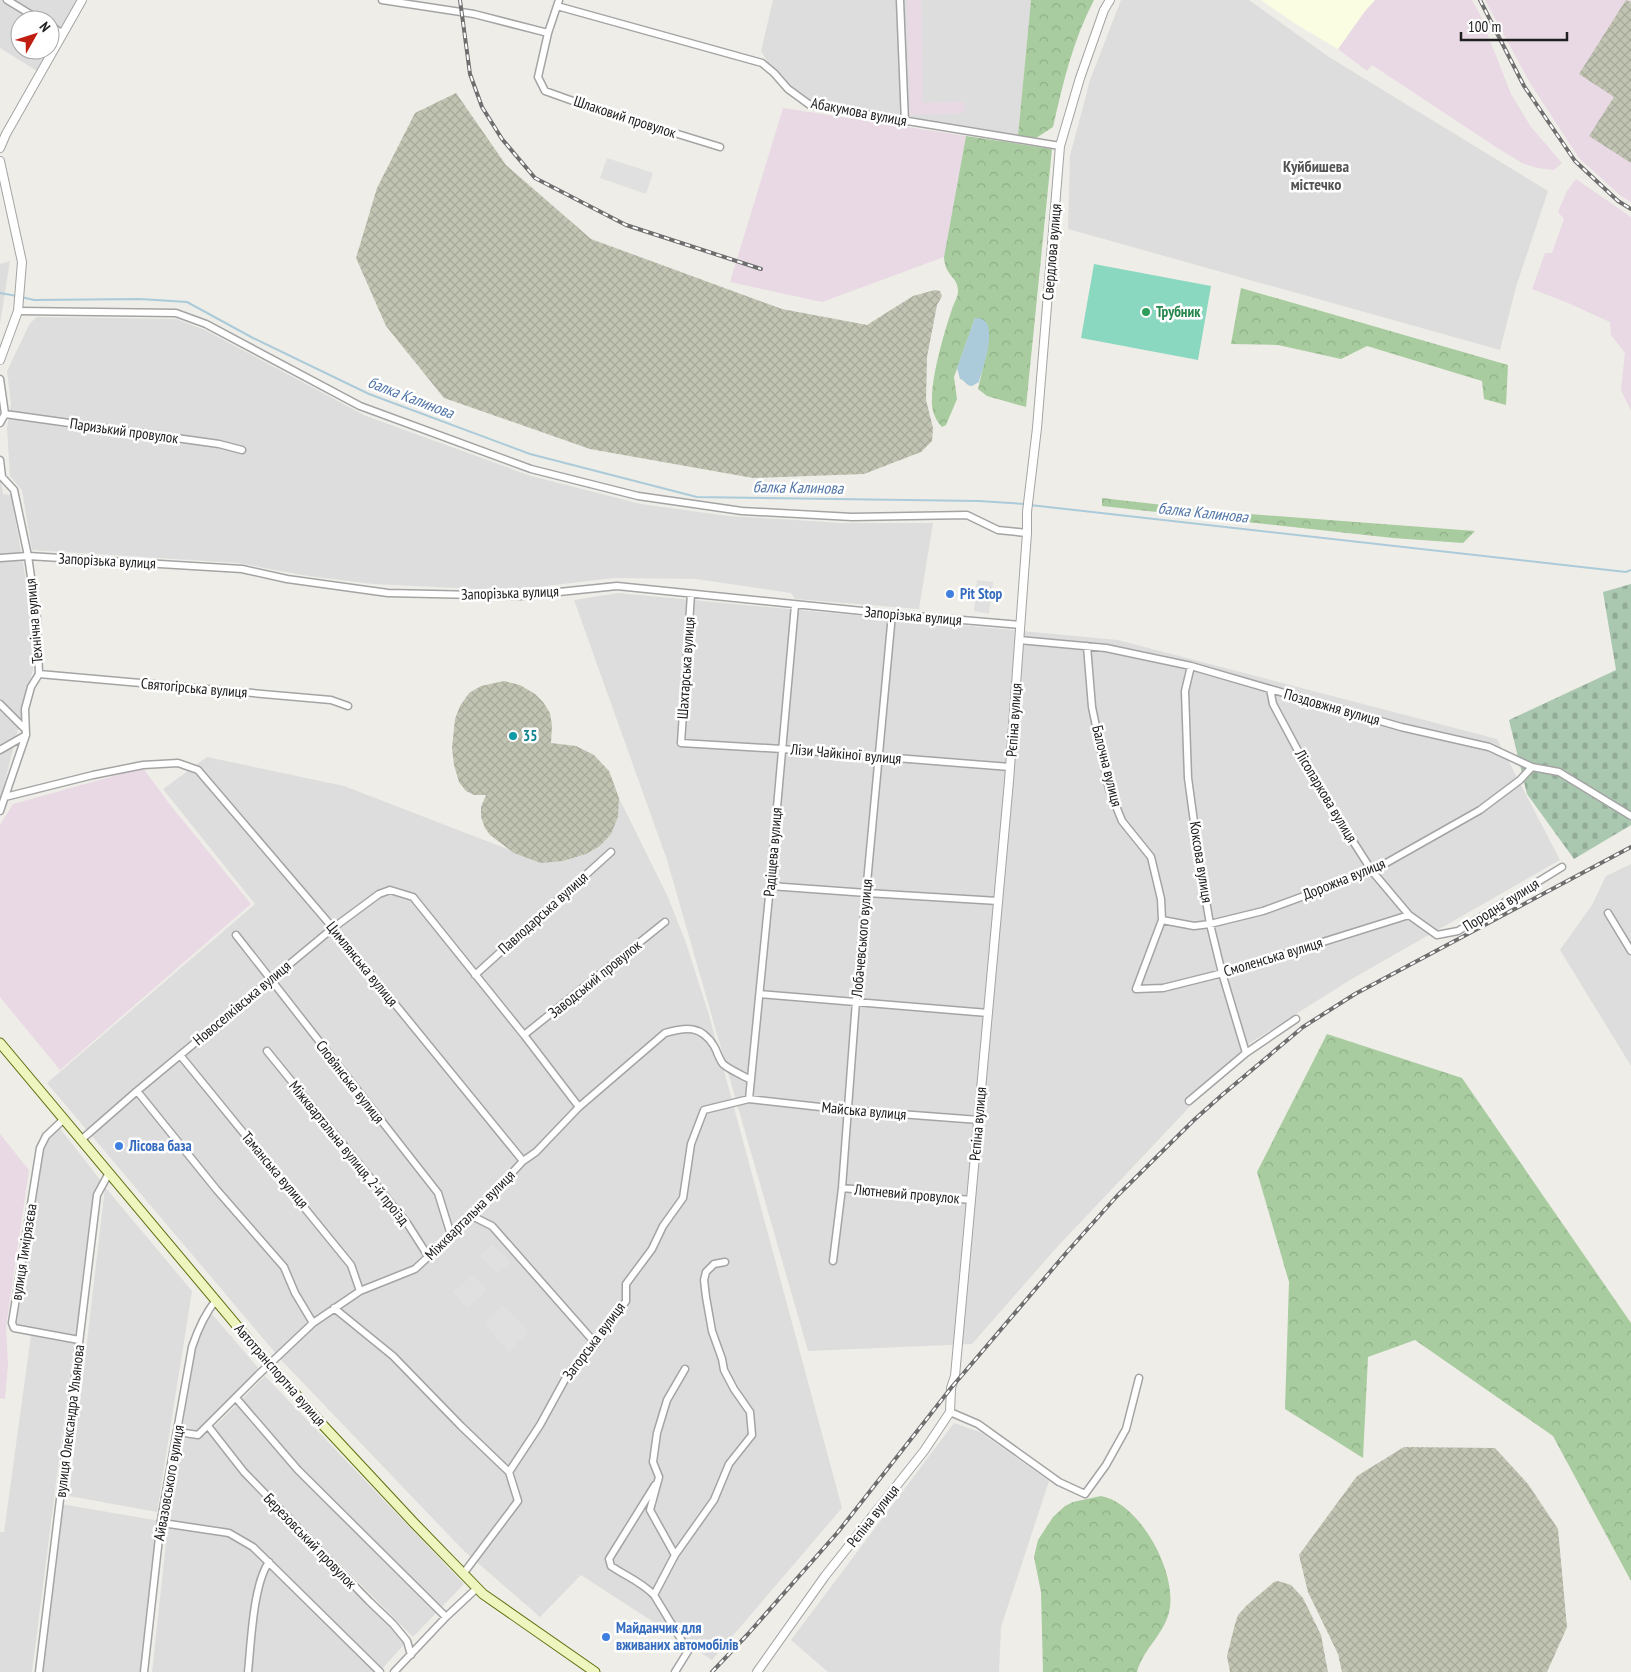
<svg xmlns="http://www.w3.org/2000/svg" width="1631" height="1672" viewBox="0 0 1631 1672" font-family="'PT Sans Narrow',sans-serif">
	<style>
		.residential { fill: #dedddd }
		.industrial { fill: #e8d9e4 }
		.education { fill: #fbfde3 }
		.construction { fill: url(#construction-cross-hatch) }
		.forest { fill: url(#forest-crowns) }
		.cemetery { fill: url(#cemetery-stones) }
		.pitch { fill: #8bd8c1 }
		.parking { fill: #e0e0e0 }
		.water { fill: #abcbda }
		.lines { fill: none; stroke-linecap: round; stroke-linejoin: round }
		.stream { stroke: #abcbda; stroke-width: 2 }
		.minor-casing { stroke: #a4a4a4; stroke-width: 9 }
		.tertiary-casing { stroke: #a4a4a4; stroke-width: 10 }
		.secondary-casing { stroke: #5d700d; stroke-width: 11 }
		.minor { stroke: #fff; stroke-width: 6 }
		.tertiary { stroke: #fff; stroke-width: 8 }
		.secondary { stroke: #eef5bf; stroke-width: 9 }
		.rail-casing { stroke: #6e6e6e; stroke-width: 4 }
		.rail { stroke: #fff; stroke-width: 2; stroke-dasharray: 5.5; stroke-linecap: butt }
		.leisure-dot { fill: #2e9e5b; stroke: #fff; stroke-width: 2 }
		.shop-dot { fill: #3f7fe0; stroke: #fff; stroke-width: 2 }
		.culture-dot { fill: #0f9aa8; stroke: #fff; stroke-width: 2 }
		.labels { text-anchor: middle; stroke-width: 5; stroke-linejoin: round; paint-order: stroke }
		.street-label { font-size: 15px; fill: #202020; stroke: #fff }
		.leisure-label { font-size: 15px; font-weight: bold; fill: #27864d; stroke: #fff; text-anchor: start }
		.shop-label { font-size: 15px; font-weight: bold; fill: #366cbe; stroke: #fff; text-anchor: start }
		.culture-label { font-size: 15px; font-weight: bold; fill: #0d838f; stroke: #fff; text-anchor: start }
		.neighbourhood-label { font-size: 16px; font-weight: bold; fill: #535353; stroke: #fff }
		.water-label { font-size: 16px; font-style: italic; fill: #5377a9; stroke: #fff }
	</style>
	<defs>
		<pattern id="construction-cross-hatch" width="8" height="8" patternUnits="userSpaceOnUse" patternTransform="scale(1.25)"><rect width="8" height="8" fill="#c2c4b3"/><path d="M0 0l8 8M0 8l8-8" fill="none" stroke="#a6a89a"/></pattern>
		<pattern id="forest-crowns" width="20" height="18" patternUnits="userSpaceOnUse" patternTransform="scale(1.25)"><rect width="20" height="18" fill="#a8cc9f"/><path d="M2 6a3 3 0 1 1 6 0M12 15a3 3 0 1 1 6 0" fill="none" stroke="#90af89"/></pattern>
		<pattern id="cemetery-stones" width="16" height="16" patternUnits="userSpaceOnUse" patternTransform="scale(1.25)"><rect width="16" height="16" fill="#aac7b0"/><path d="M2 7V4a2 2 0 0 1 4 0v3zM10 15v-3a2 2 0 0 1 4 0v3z" fill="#92ab97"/></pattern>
	</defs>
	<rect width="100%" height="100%" fill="#efede7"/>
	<!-- residential -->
	<path class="residential" d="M0,0H80L50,49V20H20V50H50L37,71L0,48Z
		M773,0H1031L1018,139L810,105L774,73L761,51Z
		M1121,0H1249L1329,57L1548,191L1516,287L1500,350L1068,229L1070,156L1090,80Z
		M10,261L0,324V264Z
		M37,317L176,319L205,330L366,416L531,476L641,504L728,516L843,523H933L919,609L795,599L791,593L696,579L614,578L521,589H477L373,584L308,576L238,563L32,550L22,490L10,476L7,428L11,404L7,371L30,323Z
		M0,475L3,494L11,495L24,569L33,622V669L0,801Z
		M618,593L1118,640L1497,739L1560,860L1350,980L1250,1043L1058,1246L972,1344L808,1351L667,860L574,600Z
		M207,757L344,786L541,862L563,861L586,854L600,846L611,834L618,817L619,798L668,897L686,943L709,1015L842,1508L712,1660L581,1575L540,1617L464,1551L283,1362L47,1083L255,904L163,789Z
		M1631,864V1066L1560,950L1592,905L1606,876Z
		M59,1127L101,1181L95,1194L79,1339L15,1327L13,1323L41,1148L47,1137Z
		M105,1187L192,1291L157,1512L69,1496Z
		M212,1314L260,1370L199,1432H194L182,1427L192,1365L198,1337L205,1322Z
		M31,1335L74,1342L32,1672H0V1532H4Z
		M265,1376L464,1584L413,1637L247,1470L214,1427Z
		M954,1423L980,1432L1049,1481L1001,1627L999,1672H828L791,1640Z
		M208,1432L241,1475L406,1642L382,1669L253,1543L233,1532L169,1521L165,1519L181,1435L198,1439Z
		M61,1504L160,1521L143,1672H40Z
		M167,1525L229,1535L253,1548L267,1562L261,1570L246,1672H152L165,1552Z
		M269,1563L348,1646L376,1672H249L254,1622L264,1571Z"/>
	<!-- industrial -->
	<path class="industrial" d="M907,0H921L923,103L964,102V113L910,115Z
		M1375,0H1472L1480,15L1511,94L1531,127L1562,163L1554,170L1537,168L1522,163L1499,149L1372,65L1367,71L1338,49L1365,11Z
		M1485,0H1631V202L1621,196L1579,158L1530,83Z
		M783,108L966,136L944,257L822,302L730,282Z
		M1576,179L1631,217V411L1621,390L1625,353L1611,335L1610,322L1568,303L1532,289L1545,253H1552L1564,219L1558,212L1567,191Z
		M143,768L171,806L251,904L60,1070L0,997V825L13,804Z
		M0,1134L29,1170L6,1327L8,1364L5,1399L0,1398Z"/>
	<!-- education -->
	<path class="education" d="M1261,0H1375L1365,11L1338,49L1294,23Z"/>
	<!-- construction -->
	<path class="construction" d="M1626,0L1631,2V163L1589,136L1614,97L1579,74Z
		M456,93L506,165L591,239L782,309L867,325L913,296L935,290L940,291L942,296L937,305L927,357L926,400L933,428L932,441L921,452L864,474L753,478L590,449L444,398L386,326L356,258L377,188L415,113Z
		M504,681L520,685L535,694L543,702L550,713L552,726L551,743L576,746L594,755L609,771L619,798L618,817L611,834L600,846L586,854L563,861L541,863L514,853L490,835L485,828L481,817V807L486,795H474L466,791L459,782L454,765L452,748L455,719L460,706L469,693L481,686Z
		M1404,1447L1495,1448L1528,1484L1558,1529L1567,1627L1547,1672H1342L1338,1654L1308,1592L1299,1555L1357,1476Z
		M1278,1581L1291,1585L1303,1598L1321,1635L1328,1672H1230L1227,1656L1235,1624L1238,1615L1247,1605L1274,1582Z"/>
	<!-- forest -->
	<path class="forest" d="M1031,0H1094C1073,40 1063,83 1053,127L1036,138L1018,136Z
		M966,136L1052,149L1026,407L987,396L978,389L988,346L975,318L954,377L957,399L946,425L942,427C935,420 931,409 932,399C932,374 944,333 952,309C954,303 958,297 958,291C958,276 945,277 944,257Z
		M1241,288L1508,365L1506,405L1484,399L1482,381L1367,346L1341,359L1278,345L1231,344Z
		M1102,498L1224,512L1475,531L1463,543L1393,538L1102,506Z
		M1327,1034L1462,1078L1631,1323V1581L1553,1436L1415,1340L1368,1357L1363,1458L1285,1409L1289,1282L1257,1172Z
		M1101,1496C1141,1503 1181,1578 1168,1616C1161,1637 1143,1650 1137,1672H1043L1041,1592L1034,1557L1038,1540L1053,1517L1065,1506L1073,1502Z"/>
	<!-- cemetery -->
	<path class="cemetery" d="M1631,584V825L1574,859L1527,794L1509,720L1616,670L1603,592Z"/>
	<!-- pitch -->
	<path class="pitch" d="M1094,264L1211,286L1198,360L1081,338Z"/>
	<!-- parking -->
	<path class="parking" d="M607,158L653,173L646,194L600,178Z
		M977,580L993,582L989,614L974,611Z
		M492,1244L510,1262L498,1274L480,1256Z
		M473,1275L487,1290L467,1308L453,1292Z
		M503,1305L528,1331L509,1352L485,1325Z"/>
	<!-- water -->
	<path class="water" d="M975,318C1002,316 983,368 979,382L972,386C966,386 965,380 960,379L957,368Z"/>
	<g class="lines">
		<!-- stream -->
		<path class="stream" d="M0,293L17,296
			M21,297L34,300L140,299L187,302L253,338L369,394L530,454L697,497L979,501L1025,504
			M1030,505L1626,572L1631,570"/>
		<defs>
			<path id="minor" d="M7,0L40,20
				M382,0L474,14L548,33
				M559,0L548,33L538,77L545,91L587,106L720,147
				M900,0L905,122
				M557,6L762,63L774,73L788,89L810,105L1060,146
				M50,26L62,33
				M18,311L176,313L206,324L360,406L531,469L638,496L742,511L852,517L967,515L998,530L1027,533
				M0,379L5,414L0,423
				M5,414L219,444L242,450
				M0,460L2,477L14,490L28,556L37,619L39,674L31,687L25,709L26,735L0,811
				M0,558L28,556L242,569L287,579L388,593L520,596L617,586L892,614L1020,625
				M691,594L681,743L782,749L1010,767
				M1019,640L1106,648L1191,666L1401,727L1489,747L1532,767L1559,772L1631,816
				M1087,646L1092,707L1109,789L1122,821L1151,857L1161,899L1162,920L1136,989L1163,988L1227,972L1409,915
				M1191,666L1185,691L1188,778L1200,866L1210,924L1222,973L1246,1053
				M39,674L331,700L348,706
				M1270,689L1273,704L1312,777L1372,871L1409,915L1437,935L1458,931L1562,867
				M0,704L24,728
				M0,750L26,735
				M5,797L93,775L143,765L178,763L198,770L333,928L523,1161
				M770,886L867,893L998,901
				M1608,913L1631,951
				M1162,920L1194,926L1210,924L1263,911L1372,871L1480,810L1520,780L1532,767
				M236,935L438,1193L451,1235
				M475,975L611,852
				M760,994L988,1013
				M524,1035L665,922
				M267,1051L407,1223L428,1256
				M180,1055L351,1265L360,1291
				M137,1091L216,1189L284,1267L295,1293L313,1323
				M749,1099L770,886L795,605
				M1189,1101L1246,1053L1296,1019
				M64,1119L46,1136L40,1148L12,1323L14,1328L79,1340
				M81,1140L137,1091L333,928L379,894L390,890L413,897L524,1035L579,1107
				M842,1188L971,1200
				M472,1216L492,1226L596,1344
				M833,1261L842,1188L856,1001L892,614
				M334,1308L393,1356L461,1426L509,1472
				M236,1398L298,1470L446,1617
				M950,1412L978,1424L1059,1482L1085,1494L1106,1465L1126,1429L1139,1378
				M208,1426L244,1472L369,1601L393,1624L407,1641L411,1655
				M178,1432L198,1435L258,1375L313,1323L360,1291L415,1269L472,1216L523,1161L536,1152L579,1107L665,1033C686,1027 701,1025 714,1046C717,1051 719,1059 723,1064C730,1070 742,1075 751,1080
				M161,1520L169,1524L229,1533L253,1547L380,1672
				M675,1555L714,1500L729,1464L752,1435L750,1412L734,1389L724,1370L722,1359L712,1331L706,1297L704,1280L706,1272L714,1264L725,1262
				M463,1574L518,1501L509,1472L540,1425L569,1372L596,1344L626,1301V1284L652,1249L663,1226L683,1198L691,1144L704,1110L749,1099L847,1110L979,1120
				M654,1595C640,1581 627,1577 611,1566L609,1559L655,1485
				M39,1672L97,1195L109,1173
				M144,1672L161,1520L192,1347C198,1329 204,1315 216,1300
				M248,1672C251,1644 253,1584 269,1562
				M394,1672L446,1617L477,1588
				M675,1672L688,1651L654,1595L675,1555L650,1510L659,1477L653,1462L657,1433L667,1400L685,1369"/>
			<path id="tertiary" d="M0,148L6,134L82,0
				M0,161L22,262L18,311L0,360
				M757,1672L825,1576L924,1451L950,1412L951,1388L955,1376L1009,781L1027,533V512L1037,428L1060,146L1080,78L1104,10L1110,0"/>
			<path id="secondary" d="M0,1043L269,1364L321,1423L415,1524L483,1594L595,1672"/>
		</defs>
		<!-- minor casing -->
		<use href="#minor" class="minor-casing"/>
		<!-- tertiary casing -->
		<use href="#tertiary" class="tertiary-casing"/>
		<!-- secondary casing -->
		<use href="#secondary" class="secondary-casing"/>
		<!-- minor -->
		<use href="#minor" class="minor"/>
		<!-- tertiary -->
		<use href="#tertiary" class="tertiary"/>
		<!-- secondary -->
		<use href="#secondary" class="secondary"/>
		<defs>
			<path id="rail" d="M460,0L470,74L482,107L502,139L535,178L626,225L761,269
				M1480,0L1524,86L1575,161L1618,201L1631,209
				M712,1672L748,1634L838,1532L951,1388L1067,1252L1117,1196L1194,1120L1222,1095L1303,1027L1355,994L1631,847"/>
		</defs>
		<!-- rail casing -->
		<use href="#rail" class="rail-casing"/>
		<!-- rail -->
		<use href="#rail" class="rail"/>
	</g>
	<!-- markers -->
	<circle class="leisure-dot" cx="1146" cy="312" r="5"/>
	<g class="shop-dot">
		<circle cx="950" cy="594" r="5"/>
		<circle cx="119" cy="1146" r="5"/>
		<circle cx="606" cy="1637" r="5"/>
	</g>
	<circle class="culture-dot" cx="513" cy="736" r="5"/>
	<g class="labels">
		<!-- street labels -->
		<g class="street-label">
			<text transform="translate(859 112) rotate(11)" y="5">Абакумова вулиця</text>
			<text transform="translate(625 117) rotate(18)" y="5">Шлаковий провулок</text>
			<text transform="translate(1052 252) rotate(-85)" y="5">Свердлова вулиця</text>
			<text transform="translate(124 431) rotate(8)" y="5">Паризький провулок</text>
			<text transform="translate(107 561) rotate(3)" y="5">Запорізька вулиця</text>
			<text transform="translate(510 593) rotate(-2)" y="5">Запорізька вулиця</text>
			<text transform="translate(913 616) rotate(5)" y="5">Запорізька вулиця</text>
			<text transform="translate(34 621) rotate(-95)" y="5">Технічна вулиця</text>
			<text transform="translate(686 668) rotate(-86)" y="5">Шахтарська вулиця</text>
			<text transform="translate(194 688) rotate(5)" y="5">Святогірська вулиця</text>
			<text transform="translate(1332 707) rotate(16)" y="5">Поздовжня вулиця</text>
			<text transform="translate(1014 720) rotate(-86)" y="5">Рєпіна вулиця</text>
			<text transform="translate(846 754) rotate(5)" y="5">Лізи Чайкіної вулиця</text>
			<text transform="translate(1107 766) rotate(76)" y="5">Балочна вулиця</text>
			<text transform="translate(1326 796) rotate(59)" y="5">Лісопаркова вулиця</text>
			<text transform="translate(773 852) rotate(-85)" y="5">Радіщева вулиця</text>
			<text transform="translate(1201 862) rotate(81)" y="5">Коксова вулиця</text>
			<text transform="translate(1344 879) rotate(-22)" y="5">Дорожна вулиця</text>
			<text transform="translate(1501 905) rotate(-32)" y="5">Породна вулиця</text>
			<text transform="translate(543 913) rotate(-42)" y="5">Павлодарська вулиця</text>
			<text transform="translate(862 938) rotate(-85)" y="5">Лобачевського вулиця</text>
			<text transform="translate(1273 957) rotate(-17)" y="5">Смоленська вулиця</text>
			<text transform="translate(362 964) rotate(51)" y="5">Цимлянська вулиця</text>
			<text transform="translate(595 979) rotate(-39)" y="5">Заводський провулок</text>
			<text transform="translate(242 1003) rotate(-40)" y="5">Новоселківська вулиця</text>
			<text transform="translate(350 1082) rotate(52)" y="5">Слов’янська вулиця</text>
			<text transform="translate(864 1111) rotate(5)" y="5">Майська вулиця</text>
			<text transform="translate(978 1124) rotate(-85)" y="5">Рєпіна вулиця</text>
			<text transform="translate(349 1153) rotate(51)" y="5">Міжквартальна вулиця, 2-й проїзд</text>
			<text transform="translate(275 1170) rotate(50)" y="5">Таманська вулиця</text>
			<text transform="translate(907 1194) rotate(5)" y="5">Лютневий провулок</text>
			<text transform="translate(470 1215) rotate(-45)" y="5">Міжквартальна вулиця</text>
			<text transform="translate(24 1252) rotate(-81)" y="5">вулиця Тимірязєва</text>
			<text transform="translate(594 1341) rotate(-53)" y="5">Загорська вулиця</text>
			<text transform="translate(280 1375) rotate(49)" y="5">Автотранспортна вулиця</text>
			<text transform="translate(70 1421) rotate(-83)" y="5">вулиця Олександра Ульянова</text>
			<text transform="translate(169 1483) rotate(-80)" y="5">Айвазовського вулиця</text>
			<text transform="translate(873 1516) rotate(-52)" y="5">Рєпіна вулиця</text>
			<text transform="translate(310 1541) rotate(46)" y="5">Березовський провулок</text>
		</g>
		<!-- leisure labels -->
		<g class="leisure-label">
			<text x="1156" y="317">Трубник</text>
		</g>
		<!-- shop labels -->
		<g class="shop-label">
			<text x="960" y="599">Pit Stop</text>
			<text x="129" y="1151">Лісова база</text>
			<text x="616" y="1633">Майданчик для<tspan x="616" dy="17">вживаних автомобілів</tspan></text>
		</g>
		<!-- culture labels -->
		<g class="culture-label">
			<text x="523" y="741">35</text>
		</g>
		<!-- neighbourhood labels -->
		<g class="neighbourhood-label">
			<text x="1316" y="172">Куйбишева<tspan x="1316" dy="18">містечко</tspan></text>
		</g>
		<!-- water labels -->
		<g class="water-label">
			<text transform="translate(411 397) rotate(21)" y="6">балка Калинова</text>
			<text transform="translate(798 487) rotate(1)" y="6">балка Калинова</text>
			<text transform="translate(1203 512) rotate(6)" y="6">балка Калинова</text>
		</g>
	</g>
	<!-- north arrow -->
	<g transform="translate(35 35) rotate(51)"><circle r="24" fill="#ffffff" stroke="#a6a6a6"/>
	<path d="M0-4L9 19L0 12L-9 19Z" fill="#c01e10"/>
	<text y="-8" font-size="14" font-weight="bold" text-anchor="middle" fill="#202020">N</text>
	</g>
	<!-- scale -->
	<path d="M1461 32v8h106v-8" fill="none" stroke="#202020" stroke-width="2.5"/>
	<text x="1468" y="32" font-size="15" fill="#202020" stroke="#ffffff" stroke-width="4" paint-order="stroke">100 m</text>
</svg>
